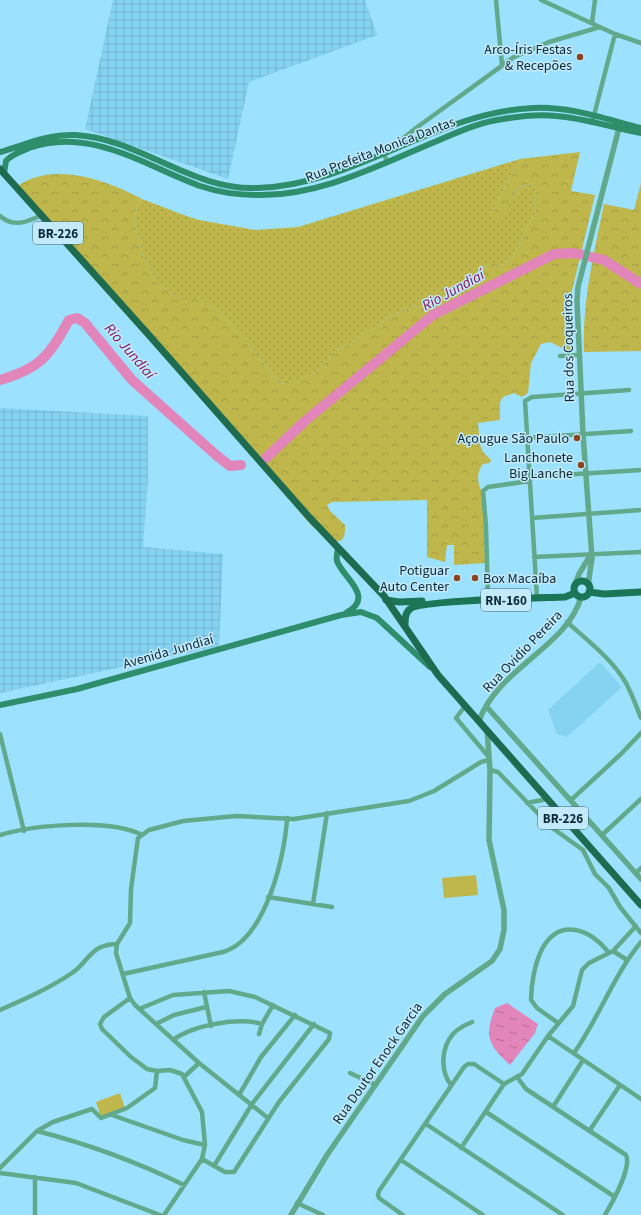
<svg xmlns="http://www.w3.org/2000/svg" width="641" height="1215" viewBox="0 0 641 1215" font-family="'Source Sans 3',sans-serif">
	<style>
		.built { fill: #86d3f1 }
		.industrial { fill: url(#industrial-grid) }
		.grass { fill: url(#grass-dots) }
		.forest { fill: url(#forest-crowns) }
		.pitch { fill: #bfb74c }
		.water { fill: url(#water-ripples) }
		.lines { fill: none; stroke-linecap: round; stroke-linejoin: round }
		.river { stroke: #e285ba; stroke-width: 10 }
		.minor { stroke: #62a98b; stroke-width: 4.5 }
		.tertiary { stroke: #62a98b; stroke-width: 5.5 }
		.secondary { stroke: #2e8d6b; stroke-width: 6 }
		.primary { stroke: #1b7657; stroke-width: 7 }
		.trunk { stroke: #1e6b50; stroke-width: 7 }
		.poi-dot { fill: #89431f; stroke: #c2eafb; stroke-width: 1.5 }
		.labels { text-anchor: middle; stroke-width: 3; stroke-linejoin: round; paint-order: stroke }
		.shield { fill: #c2eafb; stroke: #436370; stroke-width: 1 }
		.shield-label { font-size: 13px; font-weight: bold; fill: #0c2934 }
		.poi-label { font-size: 14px; fill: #0c2934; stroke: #c2eafb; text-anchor: end }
		.street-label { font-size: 14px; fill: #0c2934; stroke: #c2eafb }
		.water-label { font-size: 15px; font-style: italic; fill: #83165f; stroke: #c2eafb }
	</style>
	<defs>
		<pattern id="industrial-grid" width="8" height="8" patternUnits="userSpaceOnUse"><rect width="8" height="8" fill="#86d3f1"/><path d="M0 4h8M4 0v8" fill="none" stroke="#72b5cf"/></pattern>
		<pattern id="grass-dots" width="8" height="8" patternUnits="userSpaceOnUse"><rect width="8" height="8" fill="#bfb74c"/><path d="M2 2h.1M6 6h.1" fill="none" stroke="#a39d43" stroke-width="1.8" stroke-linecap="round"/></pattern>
		<pattern id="forest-crowns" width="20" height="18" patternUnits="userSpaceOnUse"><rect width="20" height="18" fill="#bfb74c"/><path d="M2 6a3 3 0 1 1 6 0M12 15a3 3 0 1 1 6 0" fill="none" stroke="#a39d43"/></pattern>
		<pattern id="water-ripples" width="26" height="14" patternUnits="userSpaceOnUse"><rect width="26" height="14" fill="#e285ba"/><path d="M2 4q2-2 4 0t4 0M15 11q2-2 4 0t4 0" fill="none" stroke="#b66d98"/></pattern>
	</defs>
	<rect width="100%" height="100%" fill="#9ce1fd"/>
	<!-- built -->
	<path class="built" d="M600,662L622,687L567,737L557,734L548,710Z"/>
	<!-- industrial -->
	<path class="industrial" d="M113,0H365L377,35L249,82L228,179L85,129Z
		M0,408L148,416V480L143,547L223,554L219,646L0,693Z"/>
	<!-- grass -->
	<path class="grass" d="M520,159L493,211L508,210C512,197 514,187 530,184L536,188L534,204L536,212L524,232L522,242L508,263L500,266L494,263H488L478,277L435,301L423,306L410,307L391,316L346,346L337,349L315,373L285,384L278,383L262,360L219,311L200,299H180L156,282L143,257L134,219L138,204L142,199L181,214L199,220L255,230L298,227Z"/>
	<!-- forest -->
	<path class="forest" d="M580,152L571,191L595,195L570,299L573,350L568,351L550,342L541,344L531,363L528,393L522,397L514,393L503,397L500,402V420L478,423L480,445L483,452L491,460L490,463L483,464C475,474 478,486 484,496L485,563L454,565V545H447L445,562L427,557V500L332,502L327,505L330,511L345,525C347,556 322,535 311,525L221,421L14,189C49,159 107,180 142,199L138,204L134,219L143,257L156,282L180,299H200L219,311L262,360L278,383L284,384L315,373L337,349L346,346L391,316L410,307L423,306L435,301L478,277L488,263H494L500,266L508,263L522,242L524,232L536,212L534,204L536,188L530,184C505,188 516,210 500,221L495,217L493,211L520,159Z
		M641,183V351L584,352C582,301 594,253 604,204L634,210Z"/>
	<!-- pitch -->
	<path class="pitch" d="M476,875L478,895L444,898L442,878Z
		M120,1093L125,1108L101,1117L96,1102Z"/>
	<!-- water -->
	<path class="water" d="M507,1003L538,1024L535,1033L510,1065C488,1045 484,1037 495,1008Z"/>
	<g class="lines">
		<!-- river -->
		<path class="river" d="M0,380C41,368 49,356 69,320L77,318L85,323L132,380L216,455L230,466L241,465
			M266,458L305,421L433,315L554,254L574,253L604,260L641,284"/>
		<!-- minor -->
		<path class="minor" d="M496,0L502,65
			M541,0L615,34L641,43
			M592,23L595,0
			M592,123L615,34
			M387,161L384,154L416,128L514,57L549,42L600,27
			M0,216C14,228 27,222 42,215
			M560,356L578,355
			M527,438L631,431
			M530,477L641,470
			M532,518L641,510
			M534,557L641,552
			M537,598L525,401L532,397L629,390
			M488,601L486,526L483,491L488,487L530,481
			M567,622C588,641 612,659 626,683C632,694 636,706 641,718
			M465,706L456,718L488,756
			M0,734L24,831
			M490,770L498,772L551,827L583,850L595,874L609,888L620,907L641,933
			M571,800L621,754L641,733
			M527,803L547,799
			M0,835C33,825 111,818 142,835
			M602,835L641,799
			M636,873L641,868
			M268,897L332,907
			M313,904L327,813
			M613,951L627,960
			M123,974L223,952C265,940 285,857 287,818
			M204,992L211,1026
			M130,998L104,1017L100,1024L102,1029L131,1057L147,1069L157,1071L170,1070L182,1074L202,1112L205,1145L202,1159L164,1215
			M139,1009L173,995L229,991L255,997L330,1033L329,1039L279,1102L234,1172H225L202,1159
			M0,1010C25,999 50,988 72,973C83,966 88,954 99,948C105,945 111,944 117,944
			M558,1023L537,1008L531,1000C531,984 535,963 542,949C560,916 591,930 609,953
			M156,1024L174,1015L206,1007
			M259,1034L262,1024L273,1005
			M548,1036L641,1099
			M173,1040C193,1025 238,1017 262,1024
			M574,1053C599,1018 613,976 641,942
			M350,1073L376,1085
			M184,1077L199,1063
			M517,1077L526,1089L626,1155C632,1167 612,1203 605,1215
			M451,1085C440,1071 441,1048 453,1034C458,1028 465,1025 472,1022
			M239,1095L261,1057L295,1015
			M553,1107L583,1060
			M486,1112L615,1197
			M112,1115L183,1140L205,1145
			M268,1118L199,1063L135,1005L130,998L116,953L117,944L130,923L131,889L138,838L149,830L183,821L236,816L294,819L409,801L434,791L481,762L489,760
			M426,1124L563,1215
			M590,1130L620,1085
			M37,1131C88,1144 137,1162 184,1185
			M461,1148L504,1084L522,1074L548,1036L573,1006L582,970L589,963L613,951L636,926
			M401,1160L483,1215
			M214,1166L252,1104L314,1024
			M0,1168L37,1131L53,1122L92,1109L101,1118L127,1108L155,1088L157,1071
			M0,1173L76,1183L160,1215
			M35,1177V1215
			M297,1203L323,1215
			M403,1215L379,1198L378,1195L379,1191L464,1067L468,1064H474L504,1084"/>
		<!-- tertiary -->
		<path class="tertiary" d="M575,584L579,574L591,554
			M588,585L592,558L583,434L577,301L578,287L620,124
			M486,706L641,879
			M479,721C497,669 568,646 581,597
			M291,1215L327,1155L423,1016L445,994L492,961L500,949L504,930V910L489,840L490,770L487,730"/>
		<!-- secondary -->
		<path class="secondary" d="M0,152C25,145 48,134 75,135C139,138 192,191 257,188C356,185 436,112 533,108C570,106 605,119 641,128
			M4,173L6,161C12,154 21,152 29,148C90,126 145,166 200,186C218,192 237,195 256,195C319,197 379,165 437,141C458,132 480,122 503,119C520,116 539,114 556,116C585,118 613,128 641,133
			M338,549C337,553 336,557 337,561C343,578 376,597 346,613
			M0,705L77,689L341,615L361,612L377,618L430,667"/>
		<!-- primary -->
		<path class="primary" d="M574 589a8 8 0 1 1 16 0a8 8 0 1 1-16 0Z
			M589,592L604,594L641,592
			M386,600L399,602L422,601
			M405,625C405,619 405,613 410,609C420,600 542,598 565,597L575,593"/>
		<!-- trunk -->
		<path class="trunk" d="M0,169L148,334L309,517L384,596L438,675L641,905"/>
	</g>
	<!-- markers -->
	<g class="poi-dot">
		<circle cx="580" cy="57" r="4"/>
		<circle cx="577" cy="438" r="4"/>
		<circle cx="581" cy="465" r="4"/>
		<circle cx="457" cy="578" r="4"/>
		<circle cx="475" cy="578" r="4"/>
	</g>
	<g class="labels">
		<!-- shield labels -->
		<g class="shield">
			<rect x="33" y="222" width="50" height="22" rx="3"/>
			<rect x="481" y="589" width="50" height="22" rx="3"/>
			<rect x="538" y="807" width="50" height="22" rx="3"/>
		</g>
		<g class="shield-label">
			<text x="58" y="238">BR-226</text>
			<text x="506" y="605">RN-160</text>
			<text x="563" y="823">BR-226</text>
		</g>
		<!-- poi labels -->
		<g class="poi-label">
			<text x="572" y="54">Arco-Íris Festas<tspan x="572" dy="16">&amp; Recepões</tspan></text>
			<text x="569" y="443">Açougue São Paulo</text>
			<text x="573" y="462">Lanchonete<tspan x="573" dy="16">Big Lanche</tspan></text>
			<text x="449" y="575">Potiguar<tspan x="449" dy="16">Auto Center</tspan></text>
			<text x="483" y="583" text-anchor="start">Box Macaíba</text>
		</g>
		<!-- street labels -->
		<g class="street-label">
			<text transform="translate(380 149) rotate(-21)" y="5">Rua Prefeita Monica Dantas</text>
			<text transform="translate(568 348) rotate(-91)" y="5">Rua dos Coqueiros</text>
			<text transform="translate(168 651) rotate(-16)" y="5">Avenida Jundiaí</text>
			<text transform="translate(522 651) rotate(-46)" y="5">Rua Ovidio Pereira</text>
			<text transform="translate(377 1063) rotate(-55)" y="5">Rua Doutor Enock Garcia</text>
		</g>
		<!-- water labels -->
		<g class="water-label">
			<text transform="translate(453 290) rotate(-29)" y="5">Rio Jundiaí</text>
			<text transform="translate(130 351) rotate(49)" y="5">Rio Jundiaí</text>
		</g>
	</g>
</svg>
